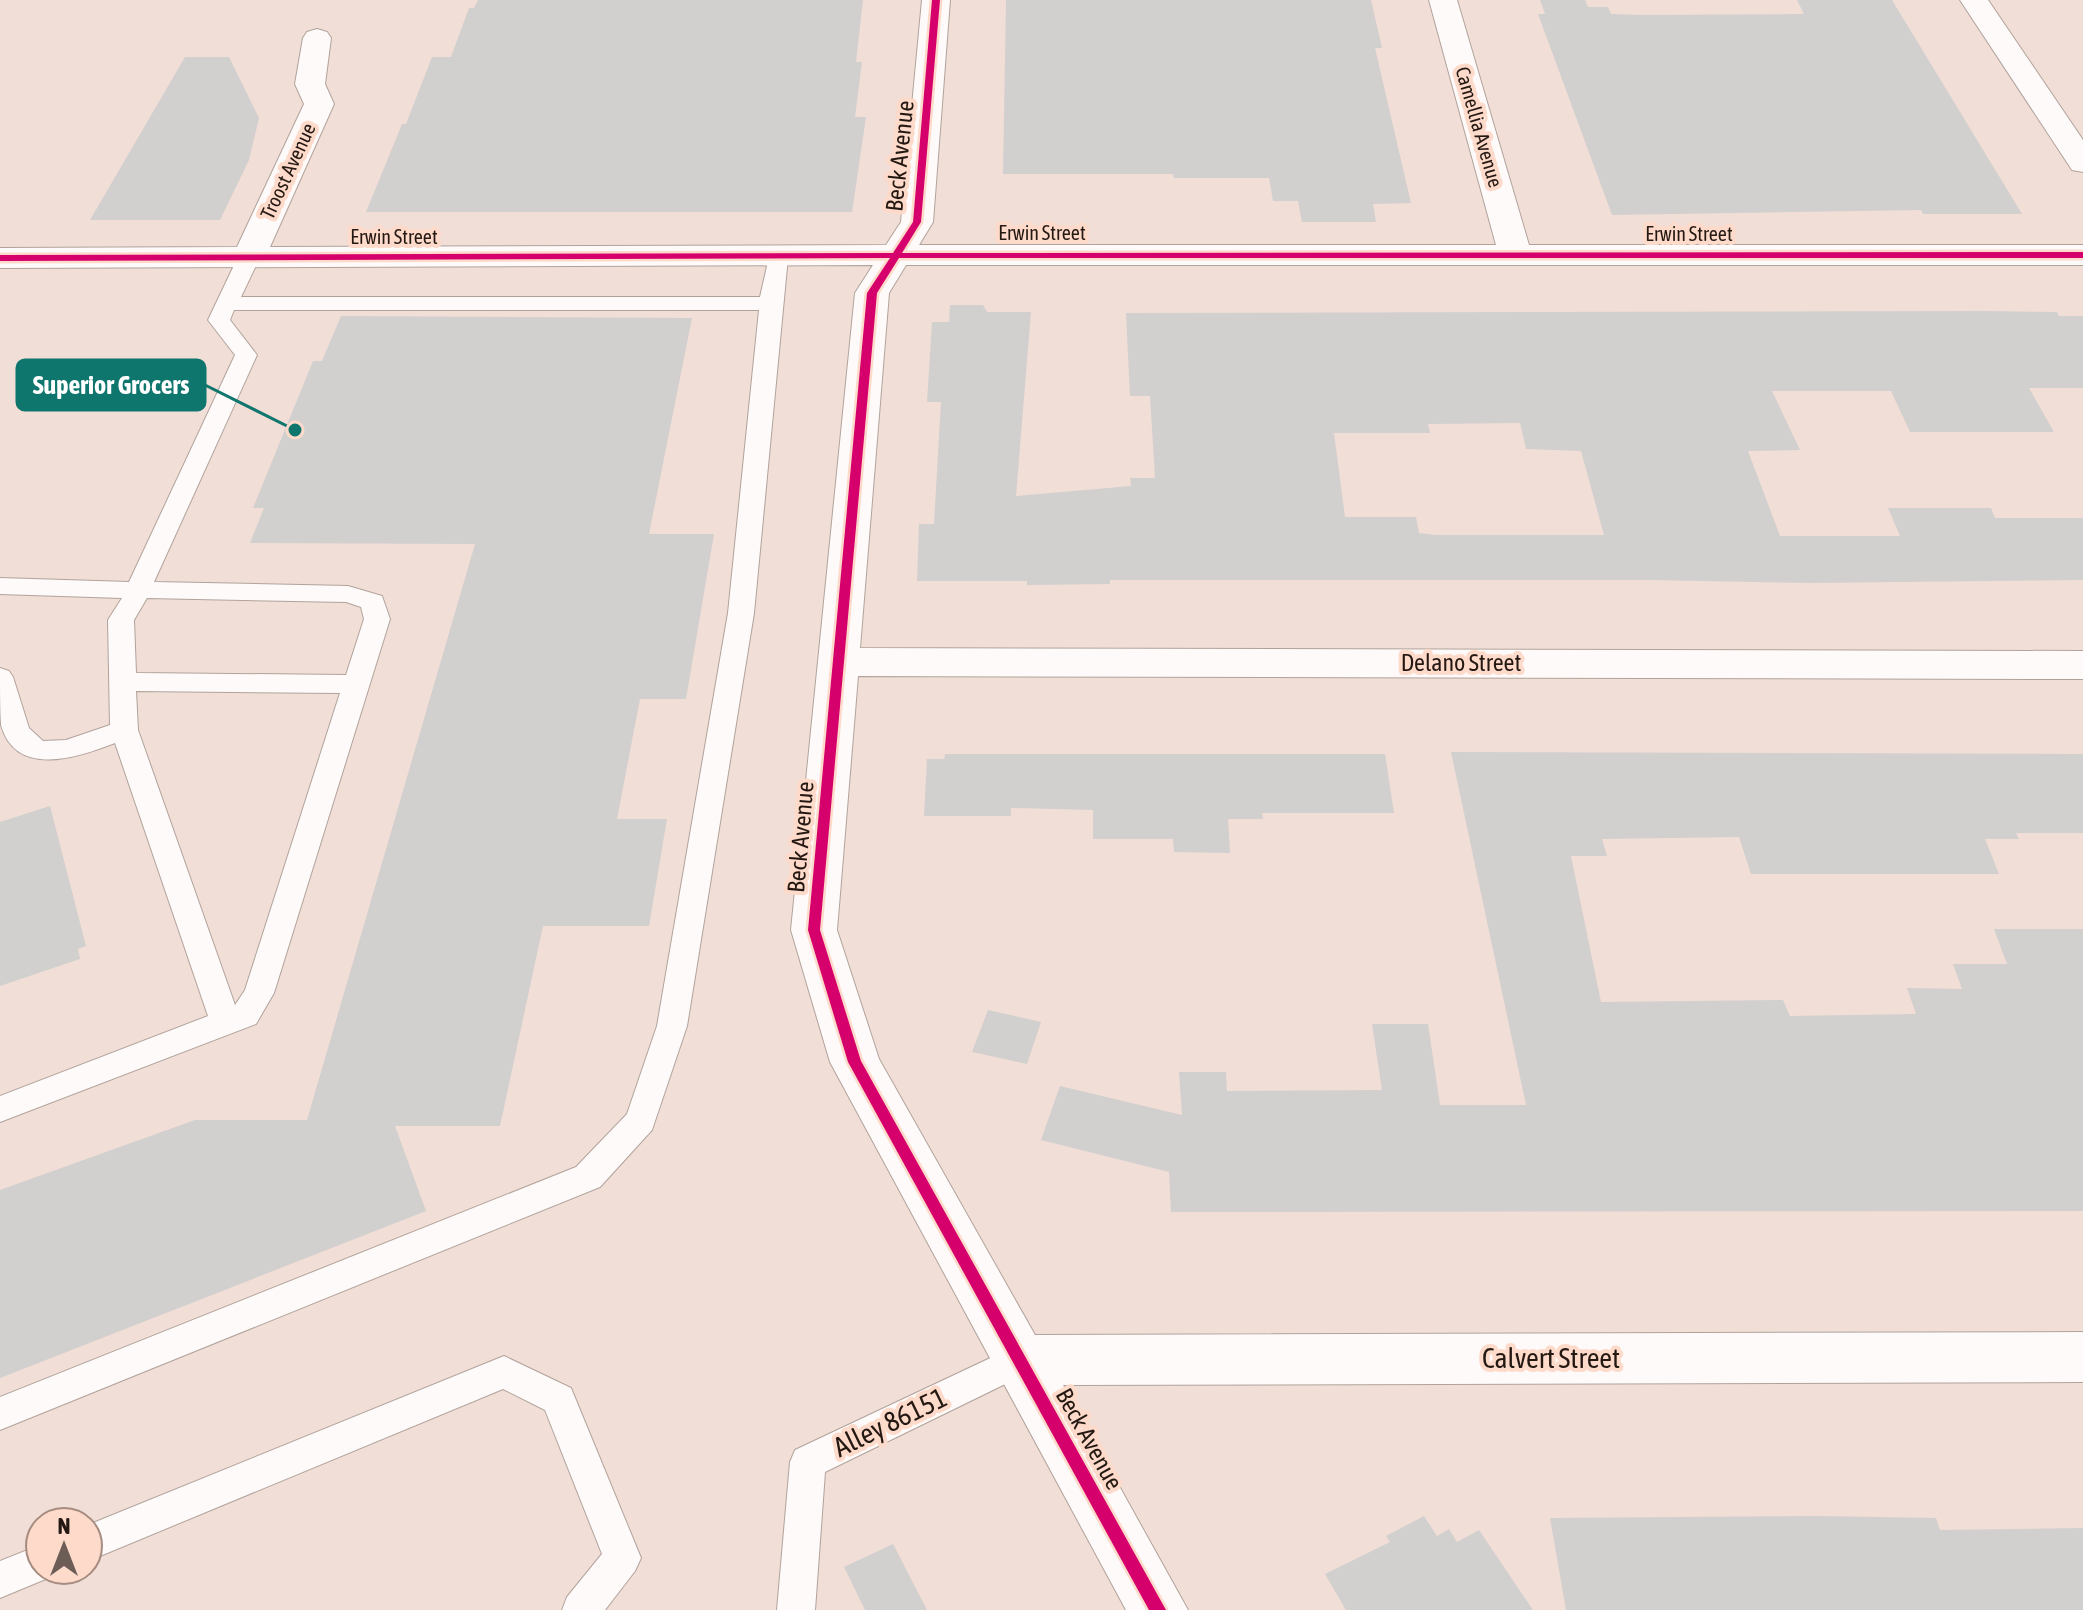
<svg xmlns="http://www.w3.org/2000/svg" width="2083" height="1610" viewBox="0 0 2083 1610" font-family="'Asap Condensed',sans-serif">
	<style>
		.building { fill: #d2cfcf; fill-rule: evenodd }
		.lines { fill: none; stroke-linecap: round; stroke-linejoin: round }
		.service-casing { stroke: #b1a39c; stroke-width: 2 }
		.minor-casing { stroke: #b1a39c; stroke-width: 2 }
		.service { fill: #fdfaf9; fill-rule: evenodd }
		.minor { fill: #fdfaf9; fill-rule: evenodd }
		.cycleway-casing { stroke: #fddaca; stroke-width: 5 }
		.cycleway { fill: #d6006c; fill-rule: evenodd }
		.labels { text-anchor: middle; stroke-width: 8; stroke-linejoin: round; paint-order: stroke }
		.far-street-label { font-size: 20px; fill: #241812; stroke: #fddaca }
		.street-label { font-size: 24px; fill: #241812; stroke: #fddaca }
		.near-street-label { font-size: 28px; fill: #241812; stroke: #fddaca }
		.leader { fill: none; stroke: #0f766e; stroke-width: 3 }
		.callout-dot { fill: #0f766e; stroke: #fddaca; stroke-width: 3 }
		.callout { fill: #0f766e; stroke: #0f766e; stroke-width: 3 }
		.callout-label { font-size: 26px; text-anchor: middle; font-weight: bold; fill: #fff }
	</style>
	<rect width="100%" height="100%" fill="#f1ded6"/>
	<!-- building -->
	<path class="building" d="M478,0H863L856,62H862L855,117H866L852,212H366L402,124H406L432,57H451L469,8H474Z
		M1006,0H1371L1382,48H1375L1411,203L1373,204L1376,222H1302L1298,201H1273L1269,178H1174L1173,174H1003Z
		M1540,0H1585L1588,7H1608L1611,14L1643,15L1804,14L1797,0H1892L2022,214H1923L1921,210L1612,215L1538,14H1545Z
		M185,57H229L259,118L249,160L220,220H90Z
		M950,305H983L987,312H1031L1016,496L1131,486L1130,478H1155L1150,396H1130L1126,313L1984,311L2057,312L2059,316H2083V388H2029L2054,432H1910L1891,391H1772L1800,450L1748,451L1780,536H1900L1888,508H1991L1995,518H2083V580L1810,583L1650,580H1110V584L1027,585V581H917L919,524H934L941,402H927L932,322H949ZM1520,423L1526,449L1581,451L1604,535H1435L1419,533L1416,517H1345L1334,433H1430L1428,424Z
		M341,316L692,318L649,534H714L686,699H640L617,819H667L649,926H543L500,1126H395L426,1211L0,1378V1190L195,1120H307L475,544L250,543L264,508H253L313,361H322Z
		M1451,752L2083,754V833H2016L2019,839H1985L1999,874H1751L1739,837L1602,839L1607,856H1571L1601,1002L1783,1000L1790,1016L1916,1014L1907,988L1962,989L1953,964H2007L1994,929H2083V1211L1171,1212L1169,1172L1041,1140L1060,1086L1182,1115L1179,1072H1226L1227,1091L1382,1090L1372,1024H1428L1440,1105H1526Z
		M945,754H1385L1394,813H1262L1263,819H1228L1230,853L1174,852L1173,839H1093V810L1011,808V816H924L927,759H944Z
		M50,806L86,946L78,949L80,959L0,986V822Z
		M988,1010L1041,1022L1027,1064L972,1052Z
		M1424,1516L1437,1536L1449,1529L1457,1542L1479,1530L1533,1610H1346L1325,1574L1390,1542L1386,1536Z
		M1817,1516L1936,1518L1940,1530L2083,1528V1610H1566L1550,1518Z
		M893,1544L927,1610H865L844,1567Z"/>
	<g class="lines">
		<defs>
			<path id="service" d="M249,251L260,257L241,297H760L770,253L777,251L788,257L754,613L687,1026L652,1130L600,1187L0,1430V1397L576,1167L627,1114L657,1026L728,613L759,310H234L230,320L257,355L154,582L348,586L382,596L390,619L274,993L256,1024L0,1122V1096L208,1016L115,743C79,757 16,779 1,725C0,708 0,685 0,668L9,671L13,677L29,728L43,741L66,740L110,725L108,620L122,598L0,594V578L129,582L235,355L208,320L238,257ZM147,598L346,602L361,607L364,619L346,675L136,673L134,620ZM136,691L340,693L245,990L235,1005L138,730Z
				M1020,1344L1032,1349L1038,1360L1032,1371L825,1472L815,1610H777L790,1462L795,1450Z
				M504,1356L571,1388L641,1558L635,1571L605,1610H562L567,1597L602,1554L545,1410L503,1389L88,1561V1525Z
				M40,1545V1570H56L53,1576L0,1598V1561Z"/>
			<path id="minor" d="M922,0H950L933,222L919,245H1496L1429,0H1457L1529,245H2083V265H906L889,293L860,648L2083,651V679L858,676L837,930L879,1059L1035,1335L2083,1332V1382L1063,1385L1188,1610H1126L830,1062L791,930L855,293L873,265L0,268V248L237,247L304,104L295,84L303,38L307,32L317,29L327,32L331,38L325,84L334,104L270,247L886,245L901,222Z
				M1960,0H1988L2083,140V172L2072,170Z"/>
		</defs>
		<!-- service casing -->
		<use href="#service" class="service-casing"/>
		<!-- minor casing -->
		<use href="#minor" class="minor-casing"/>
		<!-- service -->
		<use href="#service" class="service"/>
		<!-- minor -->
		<use href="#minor" class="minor"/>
		<defs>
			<path id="cycleway" d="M932,0H940L921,222L902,253L2083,252V258H899L877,293L820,930L861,1061L1166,1610H1149L848,1062L808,930L867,293L890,258L0,261V255L893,253L913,222Z"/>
		</defs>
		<!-- cycleway casing -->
		<use href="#cycleway" class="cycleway-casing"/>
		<!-- cycleway -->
		<use href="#cycleway" class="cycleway"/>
	</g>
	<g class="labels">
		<!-- far-street labels -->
		<g class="far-street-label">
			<text transform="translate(1479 127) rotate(74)" y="7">Camellia Avenue</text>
			<text transform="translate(288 171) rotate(-65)" y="7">Troost Avenue</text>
			<text x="1042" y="240">Erwin Street</text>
			<text x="1689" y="241">Erwin Street</text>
			<text x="394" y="244">Erwin Street</text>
		</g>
		<!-- street labels -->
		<g class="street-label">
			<text transform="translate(900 156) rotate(-84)" y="8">Beck Avenue</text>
			<text x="1461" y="671">Delano Street</text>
			<text transform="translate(801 837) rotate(-85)" y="8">Beck Avenue</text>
			<text transform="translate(1089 1439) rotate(61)" y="8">Beck Avenue</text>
		</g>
		<!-- near-street labels -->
		<g class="near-street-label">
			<text x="1551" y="1368">Calvert Street</text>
			<text transform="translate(890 1422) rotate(-26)" y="10">Alley 86151</text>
		</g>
	</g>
	<!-- callouts -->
	<path class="leader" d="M295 430L205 385"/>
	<circle class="callout-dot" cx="295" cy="430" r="8"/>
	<rect class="callout" x="17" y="360" width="188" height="50" rx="8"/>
	<g class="callout-label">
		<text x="111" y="394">Superior Grocers</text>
	</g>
	<!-- north arrow -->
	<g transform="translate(64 1546)"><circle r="38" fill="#fddaca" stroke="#a68c80" stroke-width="2"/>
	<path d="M0-6L14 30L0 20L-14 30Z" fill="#6c5d57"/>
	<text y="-12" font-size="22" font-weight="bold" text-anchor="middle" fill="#241812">N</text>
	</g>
</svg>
